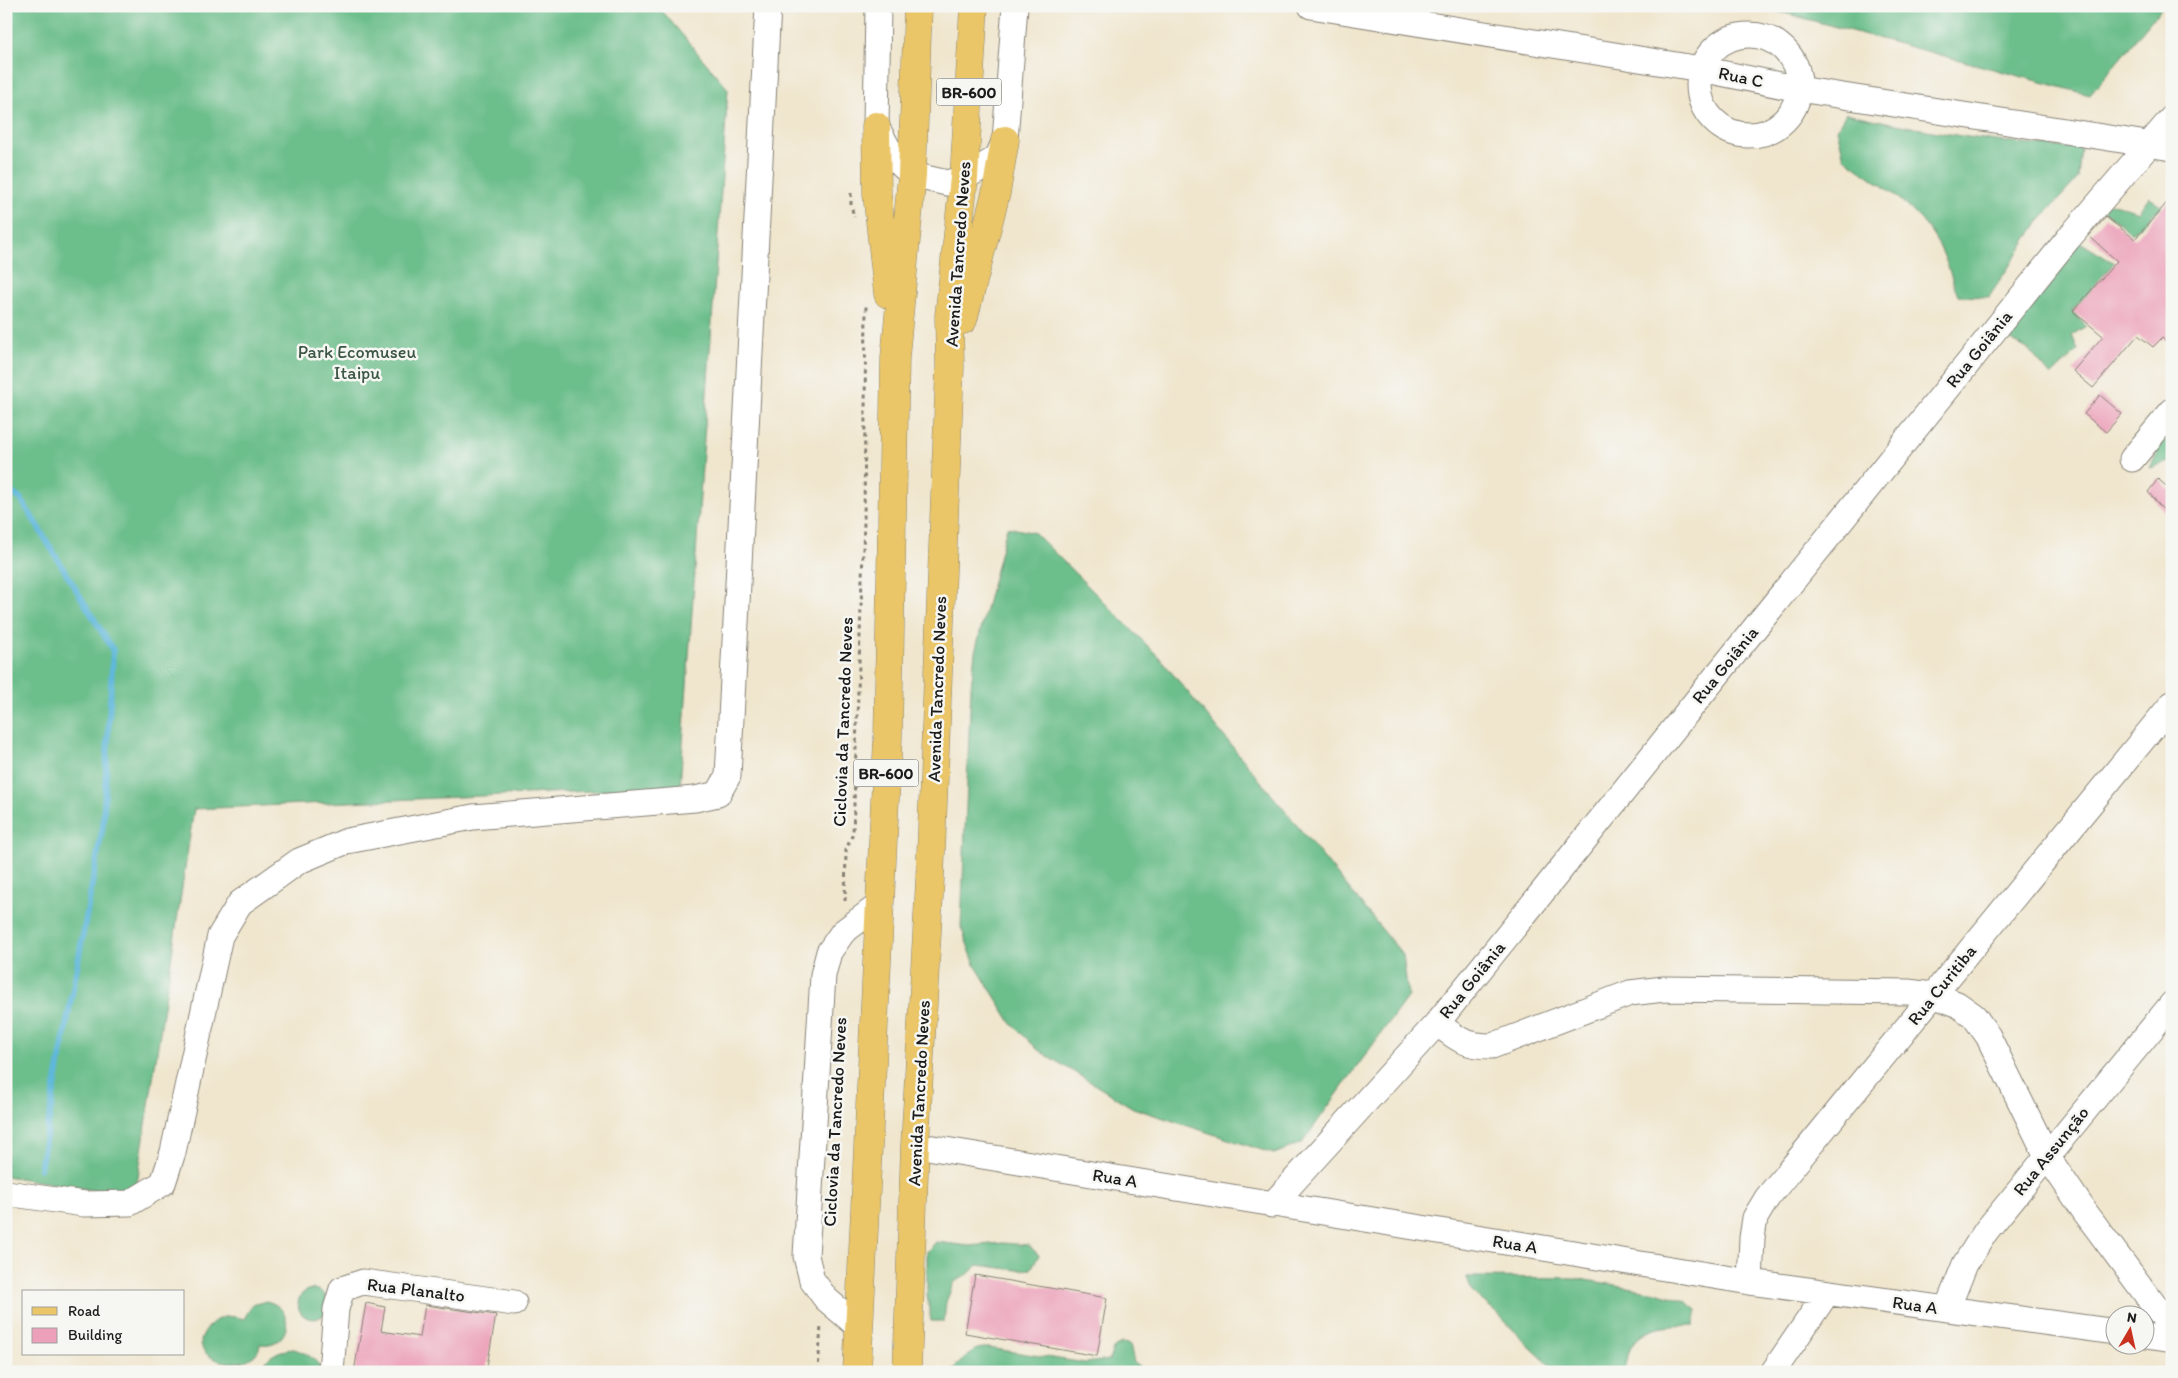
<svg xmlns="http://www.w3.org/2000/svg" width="2178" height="1378" viewBox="0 0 2178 1378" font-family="Itim,sans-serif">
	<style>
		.forest { fill: #6cbe8b; stroke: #446d54 }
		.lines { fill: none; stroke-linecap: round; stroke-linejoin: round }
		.stream { stroke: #5eb7db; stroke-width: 6 }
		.building { fill: #eca0b9 }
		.minor-casing { stroke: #868175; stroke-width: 27 }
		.major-casing { stroke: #868175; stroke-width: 29 }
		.path { stroke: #868175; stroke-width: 3; stroke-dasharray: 4 4; stroke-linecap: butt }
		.minor { stroke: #fff; stroke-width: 25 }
		.major { stroke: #eac669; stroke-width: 28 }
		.labels { text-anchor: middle; stroke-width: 5; stroke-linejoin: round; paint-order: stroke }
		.shield { fill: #f6f6f2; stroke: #5d5d5c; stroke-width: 1 }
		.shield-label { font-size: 16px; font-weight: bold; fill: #1c1c1c }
		.street-label { font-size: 18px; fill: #1c1c1c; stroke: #f6f6f2 }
		.park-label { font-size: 18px; fill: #3c5645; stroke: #f6f6f2 }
	</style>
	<rect width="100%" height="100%" fill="#f6f6f2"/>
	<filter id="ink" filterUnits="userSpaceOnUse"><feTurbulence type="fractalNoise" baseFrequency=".02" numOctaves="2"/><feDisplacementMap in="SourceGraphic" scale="10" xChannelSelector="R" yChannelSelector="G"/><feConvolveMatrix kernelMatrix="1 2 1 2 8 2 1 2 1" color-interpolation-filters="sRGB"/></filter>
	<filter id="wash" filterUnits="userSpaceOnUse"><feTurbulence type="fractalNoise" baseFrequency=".0096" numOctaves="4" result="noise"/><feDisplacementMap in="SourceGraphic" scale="20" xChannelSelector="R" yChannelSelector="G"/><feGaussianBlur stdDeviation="1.12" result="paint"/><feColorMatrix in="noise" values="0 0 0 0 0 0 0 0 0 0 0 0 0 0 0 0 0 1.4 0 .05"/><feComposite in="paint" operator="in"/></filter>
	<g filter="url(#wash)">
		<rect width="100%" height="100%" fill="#f0e6ce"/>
		<!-- forest -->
		<path class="forest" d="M6,6H658L728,89L680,787L194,809L135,1197L6,1176Z
			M1758,6H2163L2090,95Z
			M1846,113C1923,131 2001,145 2081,148L2078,178L2039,221L1989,297L1958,296C1951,278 1946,255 1935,239C1914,204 1876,182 1844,158L1837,129Z
			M2149,197L2162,206L2132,234L2100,207L2111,203L2138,212Z
			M2075,239L2114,263L2072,311L2086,326L2072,335L2078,350L2051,376L2029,350L1997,332Z
			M2172,418V461L2150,468L2157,453L2158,438Z
			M1007,527L1035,533L1159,657L1403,955L1408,996L1302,1143L1274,1154L1133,1108L1038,1050L1012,1024L975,965L961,927L971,687L975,652Z
			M936,1242L969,1246L1003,1243L1028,1245L1039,1255L1031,1269L1017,1270L978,1265L966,1276L954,1282L946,1302L944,1321H931L927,1296V1251Z
			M1467,1277L1575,1278L1656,1292L1684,1300L1697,1310L1695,1325C1670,1326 1639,1325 1629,1352C1627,1358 1627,1365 1624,1372H1557L1529,1346L1496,1312L1472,1292Z
			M298 1304a15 15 0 1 1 30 0a15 15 0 1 1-30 0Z
			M266,1301C298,1308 290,1349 260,1344C256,1378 173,1361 211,1324C221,1315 232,1315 244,1319L252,1305Z
			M1121,1343L1130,1344L1134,1363L1144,1372H951C953,1368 972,1352 975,1350C979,1348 984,1348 988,1348L1085,1363L1109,1360L1113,1349Z
			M294,1349C306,1353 318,1359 322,1372H258C267,1357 276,1350 294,1349Z"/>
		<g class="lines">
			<!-- stream -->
			<path class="stream" d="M6,489L21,499L113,650L103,825L40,1169"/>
		</g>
		<g id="blocks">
			<!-- building -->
			<path class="building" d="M2172,197V346L2162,338L2153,347L2138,335L2093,388L2073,371L2103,336L2073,311L2117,261L2089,236L2106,217L2135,239Z
				M2100,395L2122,414L2106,432L2084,414Z
				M2158,479L2172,491V520L2148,492Z
				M975,1275L1107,1298L1097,1356L965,1333Z
				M366,1303L385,1307L381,1331L420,1337L425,1305L496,1315L486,1372H354Z"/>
		</g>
	</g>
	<g filter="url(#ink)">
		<use href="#blocks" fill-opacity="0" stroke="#868175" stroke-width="1"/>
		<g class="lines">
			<defs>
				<path id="minor" d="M878,6L876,126L893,157L912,175L947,183L964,178L997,158L1005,140L1015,6
					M1311,6L1701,69L1799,89L2172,148
					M1699 85a50 50 0 1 1 100 0a50 50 0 1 1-100 0Z
					M2132,459L2172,411
					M1437,1023C1457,1039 1465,1046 1492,1046L1630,993L1664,989L1908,992L1933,995L1957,1004L1974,1016L1988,1036L2047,1156L2085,1212L2166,1321L2172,1336
					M915,1145L1750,1282L2116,1332
					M6,1193L84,1204L130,1203L163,1183L173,1152L220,936L240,903L299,861L347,841L473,817L695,799L718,794L728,776L768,6
					M1272,1205L1437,1023L2068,239L2172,118
					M1750,1282L1752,1238L1755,1218L1767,1198L2172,704
					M1947,1309L1965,1264L1986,1231L2172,1004
					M859,1327L826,1299L812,1280L806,1256L823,975L829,952L843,932L879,905
					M2146,1336L2172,1340
					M331,1372L336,1309L342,1289L363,1282L514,1303
					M1773,1372L1827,1293"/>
				<path id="major" d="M876,126L877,194L888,294
					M963,320L996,193L1005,140
					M857,1372L888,738L895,358L912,175L918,6
					M907,1372L915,1145L930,879L950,367L949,316L964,178L974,6"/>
			</defs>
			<!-- minor casing -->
			<use href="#minor" class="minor-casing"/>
			<!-- major casing -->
			<use href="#major" class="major-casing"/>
			<!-- path -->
			<path class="path" d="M851,193V205L854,217
				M845,901L846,850L853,833L864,522L866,304
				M818,1372L821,1325"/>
			<!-- minor -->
			<use href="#minor" class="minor"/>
			<!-- major -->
			<use href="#major" class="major"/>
		</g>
	</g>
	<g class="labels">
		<!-- shield labels -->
		<g class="shield">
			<rect x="936.5" y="78.5" width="65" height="27" rx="4"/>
			<rect x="853.5" y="759.5" width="65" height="27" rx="4"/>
		</g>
		<g class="shield-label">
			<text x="969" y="98">BR-600</text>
			<text x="886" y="779">BR-600</text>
		</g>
		<!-- street labels -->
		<g class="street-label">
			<text transform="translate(1741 77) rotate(12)" y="6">Rua C</text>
			<text transform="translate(958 254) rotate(-86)" y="6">Avenida Tancredo Neves</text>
			<text transform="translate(1979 349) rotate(-51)" y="6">Rua Goiânia</text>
			<text transform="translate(1725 665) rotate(-51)" y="6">Rua Goiânia</text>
			<text transform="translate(937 689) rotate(-88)" y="6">Avenida Tancredo Neves</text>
			<text transform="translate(843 722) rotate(-88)" y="6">Ciclovia da Tancredo Neves</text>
			<text transform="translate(1472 980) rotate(-51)" y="6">Rua Goiânia</text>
			<text transform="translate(1942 985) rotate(-51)" y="6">Rua Curitiba</text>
			<text transform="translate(919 1093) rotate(-87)" y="6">Avenida Tancredo Neves</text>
			<text transform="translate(835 1122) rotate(-87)" y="6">Ciclovia da Tancredo Neves</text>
			<text transform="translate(2051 1151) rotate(-51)" y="6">Rua Assunção</text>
			<text transform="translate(1115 1178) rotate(9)" y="6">Rua A</text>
			<text transform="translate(1515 1244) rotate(9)" y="6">Rua A</text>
			<text transform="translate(416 1290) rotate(7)" y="6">Rua Planalto</text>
			<text transform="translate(1915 1305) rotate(8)" y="6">Rua A</text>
		</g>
		<!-- park labels -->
		<g class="park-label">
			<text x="357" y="358">Park Ecomuseu<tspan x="357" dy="21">Itaipu</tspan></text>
		</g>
	</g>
	<!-- margin -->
	<rect width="2178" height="1378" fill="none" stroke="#f6f6f2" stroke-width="25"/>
	<!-- legend -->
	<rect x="22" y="1290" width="162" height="65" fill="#f6f6f2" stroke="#9f9f9c"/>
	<rect x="32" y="1307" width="25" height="8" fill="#eac669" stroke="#9f9f9c"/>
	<text x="68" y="1316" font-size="15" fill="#1c1c1c">Road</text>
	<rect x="32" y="1328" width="25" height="15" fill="#eca0b9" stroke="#9f9f9c"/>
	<text x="68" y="1340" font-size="15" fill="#1c1c1c">Building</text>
	<!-- north arrow -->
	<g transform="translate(2130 1330) rotate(9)"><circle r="24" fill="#f6f6f2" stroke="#9f9f9c"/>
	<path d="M0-4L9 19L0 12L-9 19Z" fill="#c8321e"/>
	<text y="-8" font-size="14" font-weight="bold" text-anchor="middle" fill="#1c1c1c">N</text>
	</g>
</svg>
